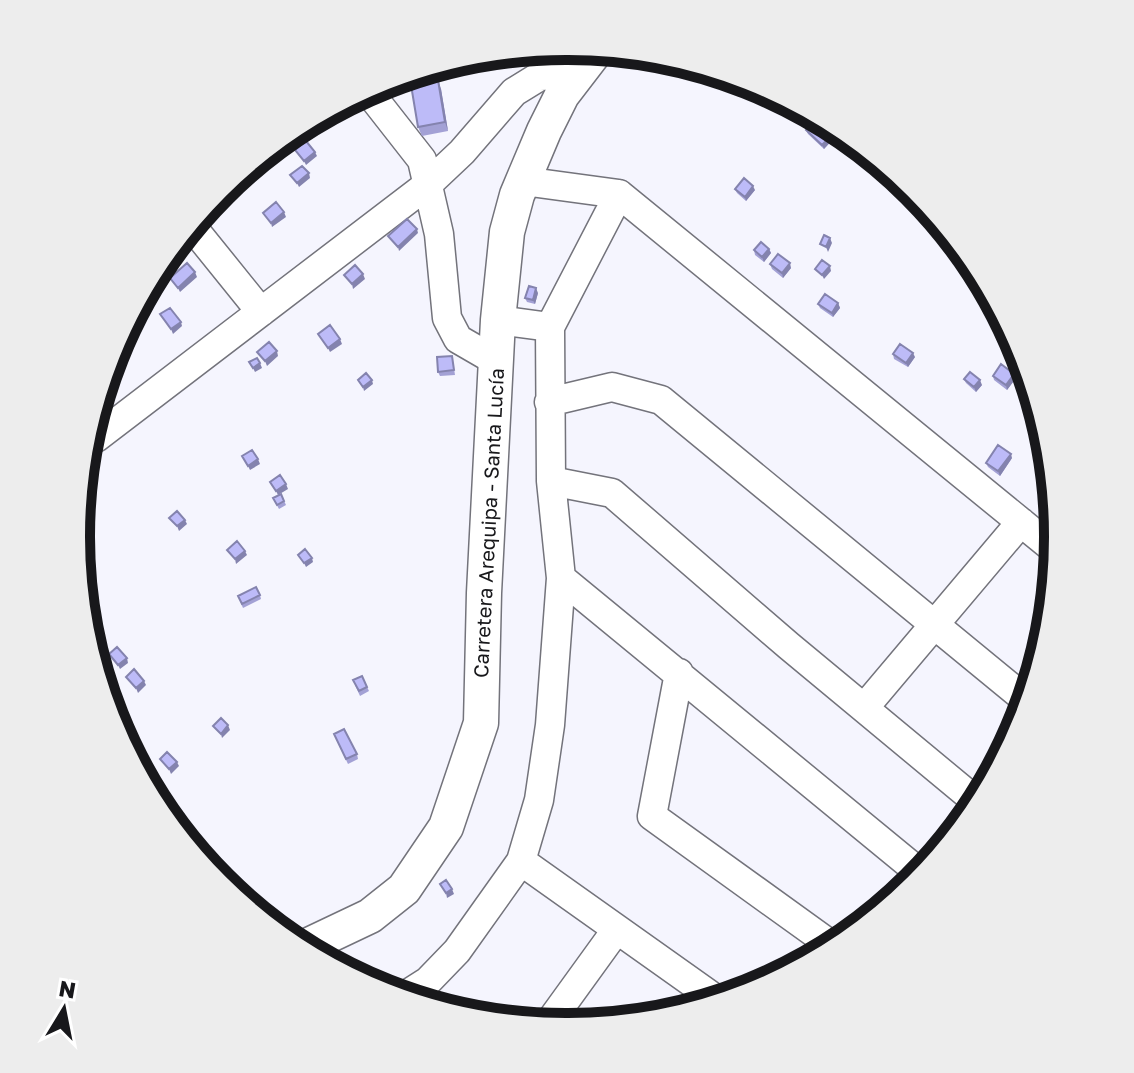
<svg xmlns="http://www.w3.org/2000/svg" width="1134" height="1073" viewBox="0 0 1134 1073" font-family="'Golos Text',sans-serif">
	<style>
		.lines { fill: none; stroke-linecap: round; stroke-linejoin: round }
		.minor-casing { stroke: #73737b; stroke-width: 31 }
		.major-casing { stroke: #73737b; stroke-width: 37 }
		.minor { stroke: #fff; stroke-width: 28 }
		.major { stroke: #fff; stroke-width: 34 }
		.wall { fill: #a3a1d5 }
		.shaded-wall { fill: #8483ae }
		.building { fill: #bdbbf8; stroke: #8483ae; stroke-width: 2 }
		.labels { text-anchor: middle; stroke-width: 7; stroke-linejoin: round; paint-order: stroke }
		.street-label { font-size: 20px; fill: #18181b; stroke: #fff }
		.rim { fill: none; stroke: #18181b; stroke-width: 10 }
	</style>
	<rect width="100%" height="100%" fill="#f5f5fe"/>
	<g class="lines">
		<defs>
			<path id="minor" d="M368,91L422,160L439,234L447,318L458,339L496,361
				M523,181L619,194L1055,550
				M194,229L261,312
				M498,320L550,327
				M549,402L612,387L661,400L1025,699
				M96,438L427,185L462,152L514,92L540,76L578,74
				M551,481L612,493L789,646L971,797
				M561,578L920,873
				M679,673L652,816L827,942
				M864,708L1021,522
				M521,861L714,998
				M406,995L428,981L457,951L521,861L539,800L550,725L561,578L551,481L550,327L619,194
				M549,1023L617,929"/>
			<path id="major" d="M311,944L370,916L404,889L446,827L481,723L484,593L498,320L507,232L517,195L544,131L562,95L595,52"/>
		</defs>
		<!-- minor casing -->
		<use href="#minor" class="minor-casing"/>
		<!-- major casing -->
		<use href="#major" class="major-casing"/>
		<!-- minor -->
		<use href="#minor" class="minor"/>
		<!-- major -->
		<use href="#major" class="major"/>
	</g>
	<!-- wall -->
	<path class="wall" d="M441,89L448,131L422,136L418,127Z
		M813,122L835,137L824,149L808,134L806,130Z
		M895,182L911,188L906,193L897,186Z
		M735,189L755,190L746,201L737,193Z
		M769,249L771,253L764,262L755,255L754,250Z
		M770,264L791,268L783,278L772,269Z
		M538,293L535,304L527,302L525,298Z
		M838,303L840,308L833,317L820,308L818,304Z
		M893,354L915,357L908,367L894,359Z
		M452,356L455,375L440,376L438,372Z
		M993,376L1016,378L1007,390L994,380Z
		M964,379L982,385L976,392L966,383Z
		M1012,458L1000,476L988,467L986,463Z
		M281,494L286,505L279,509L273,498Z
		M260,595L261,599L243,608L238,596Z
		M362,676L369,691L360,696L355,685Z
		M336,739L357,754L358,759L348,764Z"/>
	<!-- shaded-wall -->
	<path class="shaded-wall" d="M438,80L441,89L448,131L445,122Z
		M766,91L769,93L764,99L762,95Z
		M368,95L369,99L353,113L351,108Z
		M832,135L835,137L824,149L822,145Z
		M315,152L317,156L306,165L304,161Z
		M309,173L310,178L299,187L297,183Z
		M753,186L755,190L746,201L745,197Z
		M908,186L911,188L906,193L905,189Z
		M284,212L286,217L272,227L271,223Z
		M417,229L418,233L399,251L398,247Z
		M830,238L832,243L828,252L826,247Z
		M769,249L771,253L764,262L762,257Z
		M790,263L791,268L783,278L782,273Z
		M830,266L831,271L824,279L822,275Z
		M195,272L197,277L180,292L178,288Z
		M363,274L365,279L353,289L352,284Z
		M536,288L538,293L535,304L533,300Z
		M838,303L840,308L833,317L832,313Z
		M181,322L182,326L173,334L171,329Z
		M133,331L134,335L119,346L118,343L120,340Z
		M340,339L342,344L330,352L328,348Z
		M277,351L278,356L267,366L265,361Z
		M913,353L915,357L908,367L906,363Z
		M260,363L262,368L255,372L253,368Z
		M1014,374L1016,378L1007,390L1006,385Z
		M372,380L373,384L364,391L363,387Z
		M980,380L982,385L976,392L974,387Z
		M1011,454L1012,458L1000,476L998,471Z
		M258,459L260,464L250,470L248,466Z
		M286,484L288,489L278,495L276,491Z
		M185,520L187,524L179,531L177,526Z
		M245,551L247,555L236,564L235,559Z
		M312,558L313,562L306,567L304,563Z
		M127,658L128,663L120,669L118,665Z
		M144,681L146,685L138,693L136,688Z
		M228,725L230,730L222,738L221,734Z
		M177,762L179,766L171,774L169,769Z
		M452,889L454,894L447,898L446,893Z"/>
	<!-- building -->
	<path class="building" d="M438,80L445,122L418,127L411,85Z
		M756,84L766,91L762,95L753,87Z
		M366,92L368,95L351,108L348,104Z
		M813,122L832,135L822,145L806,130Z
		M306,141L315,152L304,161L295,150Z
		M302,166L309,173L297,183L290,175Z
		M744,178L753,186L745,197L735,189Z
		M898,179L908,186L905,189L895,182Z
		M276,202L284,212L271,223L263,213Z
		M407,219L417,229L398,247L388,236Z
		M824,235L830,238L826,247L820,244Z
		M761,242L769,249L762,257L754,250Z
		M778,254L790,263L782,273L770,264Z
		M822,260L830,266L822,275L815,269Z
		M187,263L195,272L178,288L170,278Z
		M355,265L363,274L352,284L344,275Z
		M529,286L536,288L533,300L525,298Z
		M825,294L838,303L832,313L818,304Z
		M170,308L181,322L171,329L160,314Z
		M330,325L340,339L328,348L318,334Z
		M129,326L133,331L120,340Z
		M269,342L277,351L265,361L257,352Z
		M900,344L913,353L906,363L893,354Z
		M452,356L454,370L438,372L437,357Z
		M257,358L260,363L253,368L249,362Z
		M1001,364L1014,374L1006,385L993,376Z
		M970,372L980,380L974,387L964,379Z
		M366,373L372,380L363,387L358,380Z
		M998,445L1011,454L998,471L986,463Z
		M252,450L258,459L248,466L242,456Z
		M280,475L286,484L276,491L270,482Z
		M281,494L284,501L277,505L273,498Z
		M177,511L185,520L177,526L169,518Z
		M237,541L245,551L235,559L227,550Z
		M305,549L312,558L304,563L298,555Z
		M256,587L260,595L242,604L238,596Z
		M117,647L127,658L118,665L109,654Z
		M134,669L144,681L136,688L126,677Z
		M362,676L367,687L359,691L353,680Z
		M221,718L228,725L221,734L213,726Z
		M344,729L357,754L346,759L334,734Z
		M167,752L177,762L169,769L160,759Z
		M446,880L452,889L446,893L440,884Z"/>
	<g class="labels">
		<!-- street labels -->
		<g class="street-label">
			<text transform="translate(489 523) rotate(-87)" y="7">Carretera Arequipa - Santa Lucía</text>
		</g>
	</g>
	<!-- crop -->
	<path d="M0 0H1134V1073H0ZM566 60H568A476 476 0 0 1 1044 536V537A476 476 0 0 1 568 1013H566A476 476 0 0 1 90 537V536A476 476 0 0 1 566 60Z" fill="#ededed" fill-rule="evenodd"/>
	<path class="rim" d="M566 60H568A476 476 0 0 1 1044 536V537A476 476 0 0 1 568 1013H566A476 476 0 0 1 90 537V536A476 476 0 0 1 566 60Z"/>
	<!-- north arrow -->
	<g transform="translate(64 1009) rotate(10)" stroke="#ffffff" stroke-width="6" paint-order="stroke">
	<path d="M0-6L14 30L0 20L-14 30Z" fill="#18181b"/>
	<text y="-12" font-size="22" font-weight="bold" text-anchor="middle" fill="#18181b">N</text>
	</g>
</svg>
